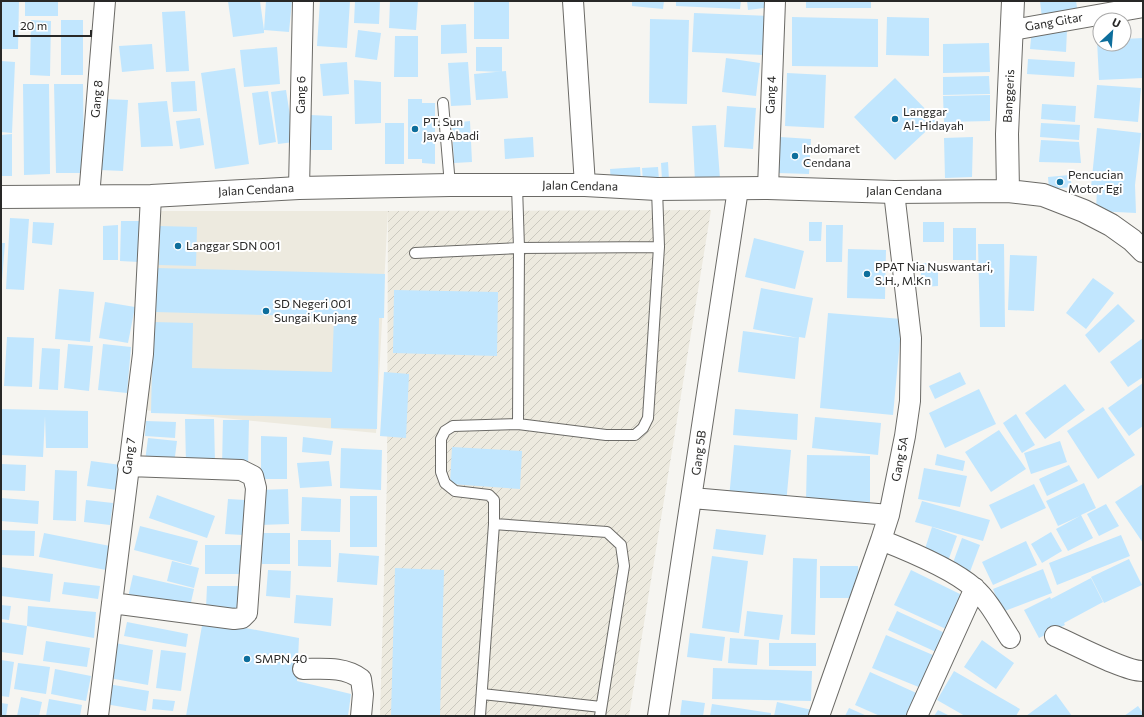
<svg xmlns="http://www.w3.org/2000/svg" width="1144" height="717" viewBox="0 0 1144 717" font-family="Commissioner,sans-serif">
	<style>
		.built { fill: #edeadf }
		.industrial { fill: url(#industrial-furrows) }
		.building { fill: #c1e6fe }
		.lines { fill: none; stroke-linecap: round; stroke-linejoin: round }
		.service-casing { stroke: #6b6a66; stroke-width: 12 }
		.minor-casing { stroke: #6b6a66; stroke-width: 22 }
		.tertiary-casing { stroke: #6b6a66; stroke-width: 24 }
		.service { stroke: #fff; stroke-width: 10 }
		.minor { stroke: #fff; stroke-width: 20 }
		.tertiary { stroke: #fff; stroke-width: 22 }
		.poi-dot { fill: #0d6e9c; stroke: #fff; stroke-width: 1.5 }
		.labels { text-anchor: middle; stroke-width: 4; stroke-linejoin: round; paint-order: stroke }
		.street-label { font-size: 12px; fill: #282827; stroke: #fff }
		.poi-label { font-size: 12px; fill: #282827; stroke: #fff; text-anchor: start }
	</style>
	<defs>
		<pattern id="industrial-furrows" width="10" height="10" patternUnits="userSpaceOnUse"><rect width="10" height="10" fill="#edeadf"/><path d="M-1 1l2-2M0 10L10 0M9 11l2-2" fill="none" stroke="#cbc9bf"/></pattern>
	</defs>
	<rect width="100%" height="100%" fill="#f6f5f1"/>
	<!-- built -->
	<path class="built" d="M156,211H388L376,433L143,410Z"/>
	<!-- industrial -->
	<path class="industrial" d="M711,210L629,716H380L387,479L388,211Z"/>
	<!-- building -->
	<path class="building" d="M1,1H19L18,49H1Z
		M25,1H58V16H25Z
		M228,1H260L264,30L266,1H292L289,32L264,30V33L233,37Z
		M320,1H350L347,48L317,46Z
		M355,1H380L379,24L354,23Z
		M390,1H418L416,30L389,28Z
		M474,1H509V39H474Z
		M632,1H664L663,9L632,6Z
		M676,1H741L740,9L676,6Z
		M747,1H764L765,8L748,10Z
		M806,1H871V8H806Z
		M1040,1H1076L1078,14L1042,18Z
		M185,11L189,71L166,72L162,12Z
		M694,13L768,16L766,55L692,52Z
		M792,17L878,19V67L792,66Z
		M887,17L929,18V56L886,55Z
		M650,19L689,20L687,104L649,103Z
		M31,20L51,21L50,76L30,75Z
		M61,20H83V75H61Z
		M466,24L467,53L441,54V25Z
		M1032,28L1067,30L1066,52L1030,49Z
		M358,30L381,33L377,60L355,57Z
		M395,36H418V77H394Z
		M1143,38V78L1099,80L1097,40H1100V44H1124V39Z
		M989,43L990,72L943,73V44Z
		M152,44L154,69L122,72L119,46Z
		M277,47L280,84L244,87L240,50Z
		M476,47H502V72L476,71Z
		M726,58L760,63L756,96L722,92Z
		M1028,59L1075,62L1074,77L1027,74Z
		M1,61L15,62L12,133L1,132Z
		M347,62L349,94L323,96L320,64Z
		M468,62L471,105L451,106L448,63Z
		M235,68L249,164L215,169L201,73Z
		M506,71L508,98L476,100L474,74Z
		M787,73L826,75L824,128L785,126Z
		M989,76L990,94L943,95V77Z
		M895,78L937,121L895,160L854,117Z
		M354,80L381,82V123L355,124Z
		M195,81L197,111L173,112L171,82Z
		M23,84H49L50,174L24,175Z
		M54,84H83L84,173H56Z
		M1097,85L1141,88L1138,122L1094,118Z
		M286,90L294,142L278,144L271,92Z
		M268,91L276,142L259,145L252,93Z
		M990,95V121L944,122L943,96Z
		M104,99L128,100L123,171L100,170Z
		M408,99H422V103H435V164L422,163V159H408Z
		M167,101L173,146L141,147L138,103Z
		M1042,104L1076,106L1075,122L1041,119Z
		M727,106L756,108L753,149L724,147Z
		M310,115L332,116V150H310Z
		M200,118L204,145L180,149L176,121Z
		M470,121L472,162L454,163L452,123Z
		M385,123H404V164H385Z
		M1041,123L1080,125L1079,140L1040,137Z
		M716,125L720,179L695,181L692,126Z
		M1097,128L1141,133L1135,185L1136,213L1096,211L1097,188L1091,187Z
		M12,134V176H1V135Z
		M533,137L534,157L505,159L504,139Z
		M780,137L811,139L809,174L778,173Z
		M973,137L972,177L945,178L944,138Z
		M1041,140L1079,142L1081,163L1039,162Z
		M668,162L669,180H662L661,163Z
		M640,167L641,181L611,183L610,169Z
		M658,167L659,180L643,182L642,168Z
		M1070,175L1072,187L1049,189L1048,177Z
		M10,218L29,219L24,290L6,289Z
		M121,221H140L139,262L120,261Z
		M33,222L54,223L52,245L32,243Z
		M809,222H822L821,241H809Z
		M923,222H944V242H923Z
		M118,225V260H103V226Z
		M826,225H843L842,262H826Z
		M160,226L197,227L196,266L159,265Z
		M953,228H976V260H953Z
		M754,238L804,251L795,289L745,277Z
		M1,243H5L2,281H1Z
		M978,244H1004L1005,327H980Z
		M848,249L886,250L885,299L847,298Z
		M1010,255L1037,256L1034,311L1008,310Z
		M921,263H938V286L921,287Z
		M156,268L385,274L384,318H379L377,429L331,428V418L151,413L153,322L193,323L192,368L332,372L334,317L155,312Z
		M1093,278L1114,293L1086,329L1066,313Z
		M761,288L813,298L805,338L799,337L795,379L738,372L743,331L798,338L753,329Z
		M59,289L94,292L90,342L55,339Z
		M394,290L498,292L497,356L393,353Z
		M105,302L135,307L128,343L99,338Z
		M1118,304L1135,321L1099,353L1085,335Z
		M828,313L902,319L893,415L820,408Z
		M7,337L34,338L32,387L4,386Z
		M1143,338V377L1128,387L1110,362Z
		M68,344L93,346L89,391L64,388Z
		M103,344L131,347L127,393L98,390Z
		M42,348L60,349L58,390L39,389Z
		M384,372L409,374L406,438L380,436Z
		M960,372L966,384L935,399L929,386Z
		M1143,383V426L1129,436L1108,408Z
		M1065,384L1085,410L1045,439L1025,413Z
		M979,389L996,424L945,448L929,413Z
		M1103,407L1135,455L1098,479L1067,431Z
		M1,409L88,411V448H46L45,416L43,457L1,455Z
		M735,409L798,414L797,440L733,435Z
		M1016,414L1035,445L1022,453L1003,423Z
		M815,417L881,423L878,455L812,448Z
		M185,419H214L215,463L186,464Z
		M223,420H249L248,468L222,467Z
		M146,421L176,422L175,438L145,436Z
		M999,430L1026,469L991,492L965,452Z
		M261,436L287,437V479H261Z
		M303,437L333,441L331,455L302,452Z
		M148,438L177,441L174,464L145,461Z
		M1060,441L1067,462L1031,474L1024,453Z
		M734,445L791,450L786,504L729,498Z
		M452,447L522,451L520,489L450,484Z
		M341,448L382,450L381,490L340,488Z
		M937,454L965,461L963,471L935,465Z
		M807,455L870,456V502L806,501Z
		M91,461L121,465L117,490L87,486Z
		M329,461L332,486L300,488L297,463Z
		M1,464L26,465L25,491L1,490Z
		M1069,465L1078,481L1047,496L1039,479Z
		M924,468L967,476L960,507L918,499Z
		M55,470L77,471L76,521L53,520Z
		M1084,483L1096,508L1081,515L1093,538L1068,551L1056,529L1080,516L1058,526L1046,501Z
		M1034,484L1046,508L1001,529L989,505Z
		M1143,484V543L1115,502Z
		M288,489L289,524L260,525L259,490Z
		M157,495L215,516L207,538L149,518Z
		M350,496H377V547H350Z
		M302,497L341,499L340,532L301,531Z
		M1,498L39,501L38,524L1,521Z
		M228,499L245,500L243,535L225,534Z
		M86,500L113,503L110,525L84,522Z
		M922,501L990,520L983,541L915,522Z
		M1106,504L1119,526L1099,536L1087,514Z
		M140,526L198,541L191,565L134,550Z
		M932,527L957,536L947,564L923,555Z
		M716,529L766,535L763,555L713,549Z
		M1,530L35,531L34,556L1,555Z
		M1051,532L1062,551L1042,563L1031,544Z
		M44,533L110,546L106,570L39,557Z
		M262,533H290V564H262Z
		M1121,535L1130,556L1057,585L1049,563Z
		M962,538L980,545L968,577L950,571Z
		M298,540H331V567L298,566Z
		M1026,541L1037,565L993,585L982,562Z
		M205,545H246V574H205Z
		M339,553L379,556L377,585L337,582Z
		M712,556L748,561L739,633L702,628Z
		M793,558L817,559L815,635L791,634Z
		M1129,559L1142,585L1104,603L1091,577Z
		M172,561L199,568L194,588L167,581Z
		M820,566H858L859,598H820Z
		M1,567L53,574L50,602L1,596Z
		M395,568L444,570L440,716H391Z
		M1043,569L1052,593L1002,612L993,589Z
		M268,570L291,571L290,598L266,596Z
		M911,570L962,595L946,629L894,605Z
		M133,575L194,589L189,611L128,597Z
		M1091,578L1103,602L1064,623L1065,625L1039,638L1024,610L1050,597L1051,599Z
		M64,582L100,586L98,599L62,594Z
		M207,586H246V608H206Z
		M296,595L333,598L331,626L294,623Z
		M1,605L11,606L9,620L1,619Z
		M28,606L96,612L94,638L27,626L23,655L1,652V622L27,626Z
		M747,611L783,615L779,640L744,636Z
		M897,611L945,633L936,652L888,630Z
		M203,620L299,638L297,681L351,694L348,716H186Z
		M127,622L188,634L186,647L124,636Z
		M690,633L725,637L722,661L687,657Z
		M886,635L940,658L926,690L872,668Z
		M730,638L759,640L757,665L728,663Z
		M982,640L1014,663L996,689L964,667Z
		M46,641L90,648L87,667L43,661Z
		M115,643L153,650L148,685L109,678Z
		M769,643H816V666H769Z
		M161,650L186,653L181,691L156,688Z
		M1,660L14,662L9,697L1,696Z
		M18,663L50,667L46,694L14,689Z
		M713,668L812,671L811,701L712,699Z
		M55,669L91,676L86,701L51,694Z
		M954,671L1020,709L1016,716H965L937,700Z
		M870,672L923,696L913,716H880L855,705Z
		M108,684L149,691L146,711L105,704Z
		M1056,694L1072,716H1026Z
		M21,697L42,702L39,716H17Z
		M49,699L82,705L80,716H46Z
		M153,699L175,701L173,711L152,709Z
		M682,700L705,703L703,716H680Z
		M777,702L812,710L811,716H774Z
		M1,703L8,704L6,716H1Z
		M712,704L771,713V716H710Z
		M1138,706L1143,713V716H1124Z
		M849,708L867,716H845Z
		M938,710L950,716H934Z"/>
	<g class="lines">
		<defs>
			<path id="service" d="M443,103L450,185
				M415,253L519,248L659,247
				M518,424L606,435H635L643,428L648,418L659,247L657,189
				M494,524L607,532L621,545L624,566L600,716
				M482,694L601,707
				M480,716L494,524V500L489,495L455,491L445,483L441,472V439L445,431L453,426L518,424L519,248L517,186"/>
			<path id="minor" d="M573,1L585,185
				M1012,30L1143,7
				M299,188L303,1
				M768,188L775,1
				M89,197L105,1
				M692,498L889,515
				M881,540C909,551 953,569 974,588C989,601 999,621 1010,638
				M112,603L234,619L242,618L247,613L256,488L253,476L241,470L128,466
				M1055,636C1074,644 1126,672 1143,671
				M303,669C322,669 344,666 361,679L363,694L361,716
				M98,716L143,354L151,196
				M658,716L738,189
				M819,716L881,540L889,515L905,436L910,401L911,338L894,192
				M917,716L975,588"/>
			<path id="tertiary" d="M1008,191L1007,134L1013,1
				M1,197L151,196L299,188L450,185H585L657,189L768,188L894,192L1008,191L1043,195L1084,211L1111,225L1132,240L1143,251"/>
		</defs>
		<!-- service casing -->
		<use href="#service" class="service-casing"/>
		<!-- minor casing -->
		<use href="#minor" class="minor-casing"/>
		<!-- tertiary casing -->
		<use href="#tertiary" class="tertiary-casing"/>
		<!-- service -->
		<use href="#service" class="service"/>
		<!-- minor -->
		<use href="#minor" class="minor"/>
		<!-- tertiary -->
		<use href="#tertiary" class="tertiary"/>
	</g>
	<!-- markers -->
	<g class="poi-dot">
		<circle cx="895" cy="119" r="4"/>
		<circle cx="415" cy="129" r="4"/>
		<circle cx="795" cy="156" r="4"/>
		<circle cx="1060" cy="182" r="4"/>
		<circle cx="178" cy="246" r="4"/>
		<circle cx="867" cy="274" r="4"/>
		<circle cx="266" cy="311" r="4"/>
		<circle cx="247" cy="659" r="4"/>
	</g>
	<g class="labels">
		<!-- street labels -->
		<g class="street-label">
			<text transform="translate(1054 22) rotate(-10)" y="4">Gang Gitar</text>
			<text transform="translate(301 95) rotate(-89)" y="4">Gang 6</text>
			<text transform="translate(771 95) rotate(-88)" y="4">Gang 4</text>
			<text transform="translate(1009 96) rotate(-87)" y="4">Banggeris</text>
			<text transform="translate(97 99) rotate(-85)" y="4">Gang 8</text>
			<text transform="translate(580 186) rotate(1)" y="4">Jalan Cendana</text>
			<text transform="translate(256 190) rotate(-3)" y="4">Jalan Cendana</text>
			<text x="904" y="195">Jalan Cendana</text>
			<text transform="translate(699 453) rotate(-82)" y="4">Gang 5B</text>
			<text transform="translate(129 456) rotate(-83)" y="4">Gang 7</text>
			<text transform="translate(900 459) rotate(-79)" y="4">Gang 5A</text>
		</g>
		<!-- poi labels -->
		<g class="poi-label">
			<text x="903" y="116">Langgar<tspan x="903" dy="14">Al-Hidayah</tspan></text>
			<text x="423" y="126">PT. Sun<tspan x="423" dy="14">Jaya Abadi</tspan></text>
			<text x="803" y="153">Indomaret<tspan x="803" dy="14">Cendana</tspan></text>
			<text x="1068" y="179">Pencucian<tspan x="1068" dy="14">Motor Egi</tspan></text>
			<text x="186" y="250">Langgar SDN 001</text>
			<text x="875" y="271">PPAT Nia Nuswantari,<tspan x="875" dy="14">S.H., M.Kn</tspan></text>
			<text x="274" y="308">SD Negeri 001<tspan x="274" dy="14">Sungai Kunjang</tspan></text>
			<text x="255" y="663">SMPN 40</text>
		</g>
	</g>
	<!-- border -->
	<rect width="1144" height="717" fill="none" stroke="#282827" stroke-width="4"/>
	<!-- north arrow -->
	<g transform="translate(1112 32) rotate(26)"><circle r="19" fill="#ffffff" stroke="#a9a9a9"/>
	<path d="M0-3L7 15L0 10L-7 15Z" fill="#0d6e9c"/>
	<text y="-6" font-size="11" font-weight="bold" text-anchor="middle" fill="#282827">U</text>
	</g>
	<!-- scale -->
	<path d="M14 30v6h77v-6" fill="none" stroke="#282827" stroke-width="2"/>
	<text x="20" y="30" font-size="12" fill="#282827" stroke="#ffffff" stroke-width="3" paint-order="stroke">20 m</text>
</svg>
